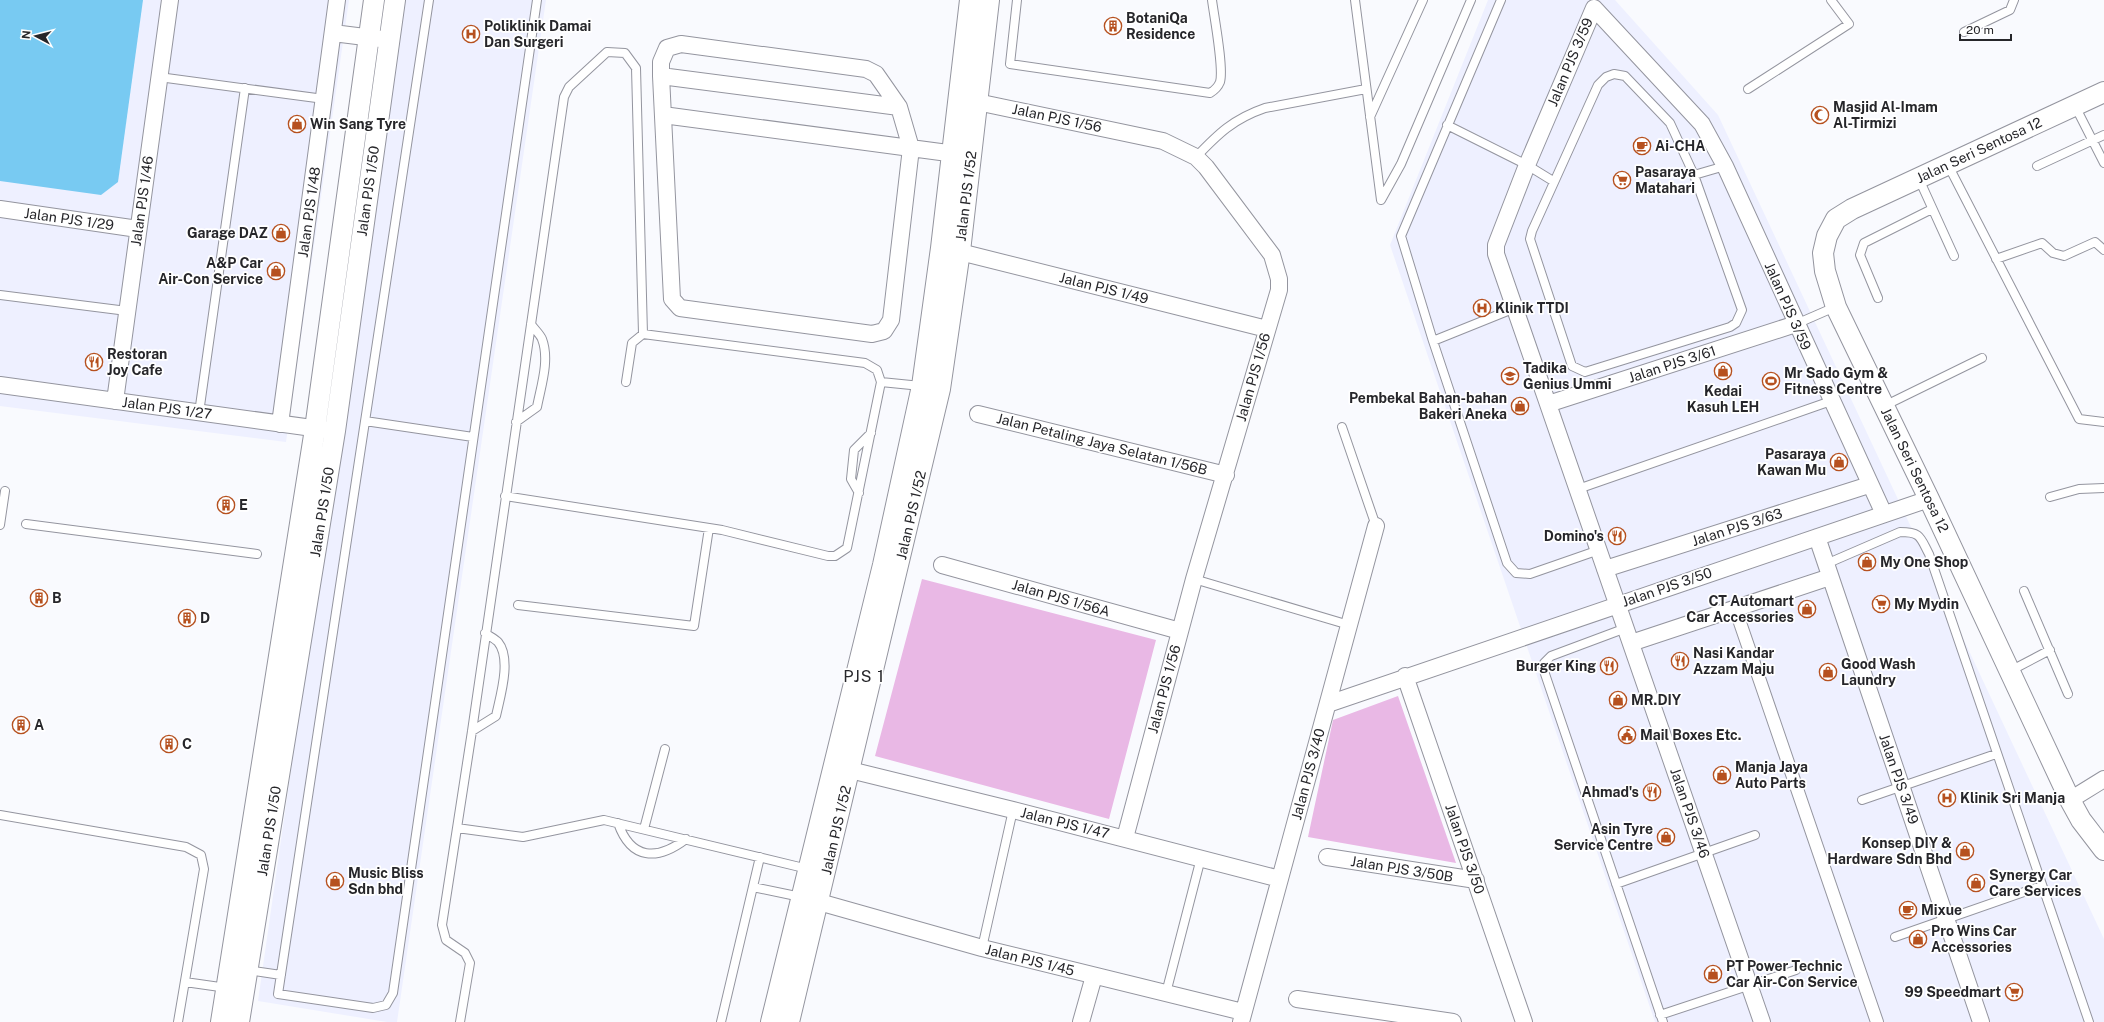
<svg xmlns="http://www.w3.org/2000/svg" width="2104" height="1022" viewBox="0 0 2104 1022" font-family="'Public Sans',sans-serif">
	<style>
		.built { fill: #eef0ff }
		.green { fill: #e9b8e5 }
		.water { fill: #78caf2 }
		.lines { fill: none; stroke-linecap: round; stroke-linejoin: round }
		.service-casing { stroke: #94959f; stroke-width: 10 }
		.pedestrian-casing { stroke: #94959f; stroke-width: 14 }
		.minor-casing { stroke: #94959f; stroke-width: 18 }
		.tertiary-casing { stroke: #94959f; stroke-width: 22 }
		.service { stroke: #fff; stroke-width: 8 }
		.pedestrian { stroke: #fff; stroke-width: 12 }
		.minor { stroke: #fff; stroke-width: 16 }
		.tertiary { stroke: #fff; stroke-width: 20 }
		.labels { text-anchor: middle; stroke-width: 3.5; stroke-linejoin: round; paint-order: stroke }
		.poi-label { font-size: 14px; font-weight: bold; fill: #26262a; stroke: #fff; text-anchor: start }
		.street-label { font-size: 14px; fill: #26262a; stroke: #fff }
		.quarter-label { font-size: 16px; letter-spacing: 1px; fill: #26262a; stroke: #fff }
	</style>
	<rect width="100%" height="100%" fill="#f9fafe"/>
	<!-- built -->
	<path class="built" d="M0,0H349L286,442L0,406Z
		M401,0H546L397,1022H387L258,1001Z
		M1488,0H1615L1718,115L2104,939V1022H1655L1390,245Z"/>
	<!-- green -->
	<path class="green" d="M922,579L1156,640L1109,819L875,756Z
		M1398,696L1456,863L1308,837L1333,720Z"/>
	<!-- water -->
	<path class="water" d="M0,0H143L118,182L101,195L0,181Z"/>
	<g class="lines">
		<defs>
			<path id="service" d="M429,0L278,994L373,1008L386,1005L393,993L537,0
				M1017,0L1010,64L1210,93C1215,90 1218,87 1220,82C1224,68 1214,16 1212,0
				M1355,0L1381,200L1401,164L1471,0
				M1501,0L1401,236L1433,341L1507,563L1516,573L1530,574L1599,550
				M1964,32L2010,10L2014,0
				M1614,74L1625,76L1670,123L1694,175L1742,310L1736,323L1730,327L1585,372L1572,366L1530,239L1532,231L1598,85L1606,77Z
				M159,77L324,99
				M1748,89L1849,24L1831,0
				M2075,106L2104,163
				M1370,117L1423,0
				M1447,125L1527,165L1553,181
				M1196,157C1218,134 1233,119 1265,108L1366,89
				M1948,165L2079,419L2104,422
				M2037,166L2104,135
				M1694,175L1725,166
				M1919,179L1954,256
				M1996,259L2042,243L2053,253L2064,256L2095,242L2104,250
				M0,295L127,311
				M1878,298L1860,255L1864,243L1932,209
				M1796,324L1835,307
				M1433,341L1515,308
				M881,382L921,386
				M1884,406L1982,358
				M199,413L245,88
				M365,421L473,437
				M516,422L537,407C541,386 550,360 542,339C540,334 534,329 531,324
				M1342,427L1376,526
				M1578,489L1831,401
				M859,493L851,479L854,450L871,433
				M505,496L722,530L828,556H835L847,548L881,382L877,370L865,363L643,334L632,343L626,382
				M2050,497L2079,489L2104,488
				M26,524L257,554
				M0,525L5,491
				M1826,564L1900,532C1921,532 1920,537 1929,554L2089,1022
				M1194,579L1349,625
				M2024,591L2068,694
				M518,605L694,626L709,528
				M1626,628L1551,656L1544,663L1543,668L1663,1022
				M2010,671L2050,650
				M472,731L496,716C500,697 512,659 498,642C495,639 489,636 485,633
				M1862,800L1996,754
				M0,815L186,847L201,855L204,869L178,1022
				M618,823C631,860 657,861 686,839
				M457,828L523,837L604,820L808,869
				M644,829L665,749
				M1616,884L1755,835
				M753,887L801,897
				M1895,937L2041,886
				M982,948L1013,810
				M247,970L281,975
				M185,982L227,988
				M1166,993L1201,858
				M1660,1015L1796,970
				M460,1022L470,963L465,953L446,940L442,925L472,731L564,97L569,87L607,52L625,53L636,68L643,334
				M721,1022L760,857"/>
			<path id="pedestrian" d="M1735,608L1877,1022"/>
			<path id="minor" d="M333,33L381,39
				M661,76V62L667,48L681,44L866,69L876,74L899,107L911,148L891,320L884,331L872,334L680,308L672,299L661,76L899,107
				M977,102L1163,141L1196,157L1206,167L1272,255L1279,279V290L1194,579L1125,838
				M663,115L963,155
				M0,209L138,229
				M948,249L1267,329
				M0,385L327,430
				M115,401L170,0
				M1548,404L1796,324
				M978,414L1226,475
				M280,424L337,0
				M1817,537L1981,1022
				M942,565L1180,631
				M1605,569L1869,485
				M1631,643L1830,577
				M1405,676L1524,1022
				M1328,704L1929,499
				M850,770L1013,810L1280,879
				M2070,800L2104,779
				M1327,857L1476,880
				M819,902L982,948L1243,1012
				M1297,999L1453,1022
				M1081,1022L1094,976
				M1241,1022L1376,526
				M1762,1022L1496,254V245L1527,165L1594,8L1702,124L1725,166L1884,514"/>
			<path id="tertiary" d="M2104,92L1852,209L1836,219L1827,236L1823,253L1825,271L1836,307L1929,499L2070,800L2081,820L2104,850
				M221,1022L315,429L374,0
				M239,1022L335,431L395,0
				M771,1022L883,565L922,386L941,248L970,0
				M789,1022L940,389L960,251L989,0"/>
		</defs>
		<!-- service casing -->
		<use href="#service" class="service-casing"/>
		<!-- pedestrian casing -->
		<use href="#pedestrian" class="pedestrian-casing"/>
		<!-- minor casing -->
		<use href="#minor" class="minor-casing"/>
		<!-- tertiary casing -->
		<use href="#tertiary" class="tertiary-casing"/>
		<!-- service -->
		<use href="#service" class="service"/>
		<!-- pedestrian -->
		<use href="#pedestrian" class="pedestrian"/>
		<!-- minor -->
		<use href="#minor" class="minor"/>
		<!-- tertiary -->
		<use href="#tertiary" class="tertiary"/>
	</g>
	<!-- icons -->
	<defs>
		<symbol id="building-ring" viewBox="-11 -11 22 22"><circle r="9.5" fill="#fff" stroke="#b6511f" stroke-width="1.5"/><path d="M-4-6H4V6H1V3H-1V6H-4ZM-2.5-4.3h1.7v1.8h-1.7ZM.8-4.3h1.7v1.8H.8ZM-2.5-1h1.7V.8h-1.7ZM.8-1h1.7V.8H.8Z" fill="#b6511f"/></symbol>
		<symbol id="hospital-ring" viewBox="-11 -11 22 22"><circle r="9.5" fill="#fff" stroke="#b6511f" stroke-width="1.5"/><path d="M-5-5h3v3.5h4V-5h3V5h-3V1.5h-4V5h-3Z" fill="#b6511f"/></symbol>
		<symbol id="mosque-ring" viewBox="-11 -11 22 22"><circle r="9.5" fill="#fff" stroke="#b6511f" stroke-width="1.5"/><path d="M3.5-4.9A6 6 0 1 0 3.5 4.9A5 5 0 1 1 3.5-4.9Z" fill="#b6511f"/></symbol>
		<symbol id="shop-ring" viewBox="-11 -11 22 22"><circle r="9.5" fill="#fff" stroke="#b6511f" stroke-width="1.5"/><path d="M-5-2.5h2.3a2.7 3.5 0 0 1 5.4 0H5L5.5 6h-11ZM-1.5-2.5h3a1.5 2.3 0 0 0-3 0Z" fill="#b6511f"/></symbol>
		<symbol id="cafe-ring" viewBox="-11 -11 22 22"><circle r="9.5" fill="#fff" stroke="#b6511f" stroke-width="1.5"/><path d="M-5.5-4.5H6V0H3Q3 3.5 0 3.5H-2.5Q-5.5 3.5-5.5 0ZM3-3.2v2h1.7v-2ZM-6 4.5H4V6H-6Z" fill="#b6511f"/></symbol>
		<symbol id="supermarket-ring" viewBox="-11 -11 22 22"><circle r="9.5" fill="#fff" stroke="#b6511f" stroke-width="1.5"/><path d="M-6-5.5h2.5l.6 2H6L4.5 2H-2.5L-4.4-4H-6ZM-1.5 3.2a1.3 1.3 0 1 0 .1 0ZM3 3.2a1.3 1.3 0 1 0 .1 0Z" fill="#b6511f"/></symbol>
		<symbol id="restaurant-ring" viewBox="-11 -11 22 22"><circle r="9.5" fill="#fff" stroke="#b6511f" stroke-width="1.5"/><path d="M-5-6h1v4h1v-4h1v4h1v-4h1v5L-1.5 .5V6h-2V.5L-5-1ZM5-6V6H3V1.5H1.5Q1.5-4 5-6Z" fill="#b6511f"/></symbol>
		<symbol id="school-ring" viewBox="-11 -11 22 22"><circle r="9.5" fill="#fff" stroke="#b6511f" stroke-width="1.5"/><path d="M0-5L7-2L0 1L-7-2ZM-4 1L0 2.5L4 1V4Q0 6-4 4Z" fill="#b6511f"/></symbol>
		<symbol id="stadium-ring" viewBox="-11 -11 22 22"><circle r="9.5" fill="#fff" stroke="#b6511f" stroke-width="1.5"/><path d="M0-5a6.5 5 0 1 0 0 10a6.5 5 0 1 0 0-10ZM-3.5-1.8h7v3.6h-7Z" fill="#b6511f"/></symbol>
		<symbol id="civic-ring" viewBox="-11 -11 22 22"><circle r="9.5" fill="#fff" stroke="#b6511f" stroke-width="1.5"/><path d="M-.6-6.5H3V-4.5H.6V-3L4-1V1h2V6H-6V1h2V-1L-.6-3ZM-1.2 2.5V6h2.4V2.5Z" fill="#b6511f"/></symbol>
	</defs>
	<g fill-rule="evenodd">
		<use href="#building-ring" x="1103" y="16" width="20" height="20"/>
		<use href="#hospital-ring" x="461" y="24" width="20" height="20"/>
		<use href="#mosque-ring" x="1810" y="105" width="20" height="20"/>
		<use href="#shop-ring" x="287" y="114" width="20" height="20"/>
		<use href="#cafe-ring" x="1632" y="136" width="20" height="20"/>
		<use href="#supermarket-ring" x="1612" y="170" width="20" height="20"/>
		<use href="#shop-ring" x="271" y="223" width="20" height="20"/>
		<use href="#shop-ring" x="266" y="261" width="20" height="20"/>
		<use href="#hospital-ring" x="1472" y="298" width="20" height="20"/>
		<use href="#restaurant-ring" x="84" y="352" width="20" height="20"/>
		<use href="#shop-ring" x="1713" y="361" width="20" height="20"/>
		<use href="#school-ring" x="1500" y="366" width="20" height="20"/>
		<use href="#stadium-ring" x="1761" y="371" width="20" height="20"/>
		<use href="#shop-ring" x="1510" y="396" width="20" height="20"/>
		<use href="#shop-ring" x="1829" y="452" width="20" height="20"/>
		<use href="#building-ring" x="216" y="495" width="20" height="20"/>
		<use href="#restaurant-ring" x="1607" y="526" width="20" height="20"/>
		<use href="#shop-ring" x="1857" y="552" width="20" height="20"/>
		<use href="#building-ring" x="29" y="588" width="20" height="20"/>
		<use href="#supermarket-ring" x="1871" y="594" width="20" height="20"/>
		<use href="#shop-ring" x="1797" y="599" width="20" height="20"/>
		<use href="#building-ring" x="177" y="608" width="20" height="20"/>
		<use href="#restaurant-ring" x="1670" y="651" width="20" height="20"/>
		<use href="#restaurant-ring" x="1599" y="656" width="20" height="20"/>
		<use href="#shop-ring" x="1818" y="662" width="20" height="20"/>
		<use href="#shop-ring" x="1608" y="690" width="20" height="20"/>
		<use href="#building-ring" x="11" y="715" width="20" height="20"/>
		<use href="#civic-ring" x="1617" y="725" width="20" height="20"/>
		<use href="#building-ring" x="159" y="734" width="20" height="20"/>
		<use href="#shop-ring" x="1712" y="765" width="20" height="20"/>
		<use href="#restaurant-ring" x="1642" y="782" width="20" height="20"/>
		<use href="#hospital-ring" x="1937" y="788" width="20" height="20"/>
		<use href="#shop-ring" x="1656" y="827" width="20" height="20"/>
		<use href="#shop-ring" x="1955" y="841" width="20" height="20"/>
		<use href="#shop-ring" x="325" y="871" width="20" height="20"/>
		<use href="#shop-ring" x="1966" y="873" width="20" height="20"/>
		<use href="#cafe-ring" x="1898" y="900" width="20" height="20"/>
		<use href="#shop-ring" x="1908" y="929" width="20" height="20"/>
		<use href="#shop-ring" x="1703" y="964" width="20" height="20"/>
		<use href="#supermarket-ring" x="2004" y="982" width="20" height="20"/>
	</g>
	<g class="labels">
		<!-- poi labels -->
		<g class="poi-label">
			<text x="1126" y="23">BotaniQa<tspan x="1126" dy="16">Residence</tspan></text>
			<text x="484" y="31">Poliklinik Damai<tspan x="484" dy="16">Dan Surgeri</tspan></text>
			<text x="1833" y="112">Masjid Al-Imam<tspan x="1833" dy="16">Al-Tirmizi</tspan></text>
			<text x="310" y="129">Win Sang Tyre</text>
			<text x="1655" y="151">Ai-CHA</text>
			<text x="1635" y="177">Pasaraya<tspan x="1635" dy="16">Matahari</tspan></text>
			<text x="268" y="238" text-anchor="end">Garage DAZ</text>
			<text x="263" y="268" text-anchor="end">A&amp;P Car<tspan x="263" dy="16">Air-Con Service</tspan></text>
			<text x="1495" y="313">Klinik TTDI</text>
			<text x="107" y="359">Restoran<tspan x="107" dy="16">Joy Cafe</tspan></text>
			<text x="1523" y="373">Tadika<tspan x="1523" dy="16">Genius Ummi</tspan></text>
			<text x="1784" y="378">Mr Sado Gym &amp;<tspan x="1784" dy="16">Fitness Centre</tspan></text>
			<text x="1723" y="396" text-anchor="middle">Kedai<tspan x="1723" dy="16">Kasuh LEH</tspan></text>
			<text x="1507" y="403" text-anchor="end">Pembekal Bahan-bahan<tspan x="1507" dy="16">Bakeri Aneka</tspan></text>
			<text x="1826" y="459" text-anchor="end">Pasaraya<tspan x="1826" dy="16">Kawan Mu</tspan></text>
			<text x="239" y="510">E</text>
			<text x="1604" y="541" text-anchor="end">Domino's</text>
			<text x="1880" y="567">My One Shop</text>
			<text x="52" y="603">B</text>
			<text x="1794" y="606" text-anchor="end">CT Automart<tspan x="1794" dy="16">Car Accessories</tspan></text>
			<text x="1894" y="609">My Mydin</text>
			<text x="200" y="623">D</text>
			<text x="1693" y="658">Nasi Kandar<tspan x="1693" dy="16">Azzam Maju</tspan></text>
			<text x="1841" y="669">Good Wash<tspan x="1841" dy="16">Laundry</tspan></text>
			<text x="1596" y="671" text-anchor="end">Burger King</text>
			<text x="1631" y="705">MR.DIY</text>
			<text x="34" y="730">A</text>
			<text x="1640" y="740">Mail Boxes Etc.</text>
			<text x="182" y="749">C</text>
			<text x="1735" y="772">Manja Jaya<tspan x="1735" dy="16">Auto Parts</tspan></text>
			<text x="1639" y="797" text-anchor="end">Ahmad's</text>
			<text x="1960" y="803">Klinik Sri Manja</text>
			<text x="1653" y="834" text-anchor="end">Asin Tyre<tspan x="1653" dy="16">Service Centre</tspan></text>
			<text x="1952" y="848" text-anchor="end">Konsep DIY &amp;<tspan x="1952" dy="16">Hardware Sdn Bhd</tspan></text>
			<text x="348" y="878">Music Bliss<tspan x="348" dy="16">Sdn bhd</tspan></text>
			<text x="1989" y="880">Synergy Car<tspan x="1989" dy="16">Care Services</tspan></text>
			<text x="1921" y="915">Mixue</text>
			<text x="1931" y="936">Pro Wins Car<tspan x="1931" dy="16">Accessories</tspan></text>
			<text x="1726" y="971">PT Power Technic<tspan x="1726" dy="16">Car Air-Con Service</tspan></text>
			<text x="2001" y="997" text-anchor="end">99 Speedmart</text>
		</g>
		<!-- street labels -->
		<g class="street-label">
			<text transform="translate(1570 62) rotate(-67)" y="5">Jalan PJS 3/59</text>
			<text transform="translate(1057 118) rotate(12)" y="5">Jalan PJS 1/56</text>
			<text transform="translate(1979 150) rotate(-25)" y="5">Jalan Seri Sentosa 12</text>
			<text transform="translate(368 191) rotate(-82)" y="5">Jalan PJS 1/50</text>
			<text transform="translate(966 196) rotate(-83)" y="5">Jalan PJS 1/52</text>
			<text transform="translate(142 201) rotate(-82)" y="5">Jalan PJS 1/46</text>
			<text transform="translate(309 212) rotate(-82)" y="5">Jalan PJS 1/48</text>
			<text transform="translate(69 219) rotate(8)" y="5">Jalan PJS 1/29</text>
			<text transform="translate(1104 288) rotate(14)" y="5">Jalan PJS 1/49</text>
			<text transform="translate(1788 306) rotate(66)" y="5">Jalan PJS 3/59</text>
			<text transform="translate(1672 364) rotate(-18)" y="5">Jalan PJS 3/61</text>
			<text transform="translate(1253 377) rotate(-74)" y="5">Jalan PJS 1/56</text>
			<text transform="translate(167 408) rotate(8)" y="5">Jalan PJS 1/27</text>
			<text transform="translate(1102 444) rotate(14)" y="5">Jalan Petaling Jaya Selatan 1/56B</text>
			<text transform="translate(1915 470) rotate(64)" y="5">Jalan Seri Sentosa 12</text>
			<text transform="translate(322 512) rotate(-81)" y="5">Jalan PJS 1/50</text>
			<text transform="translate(911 515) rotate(-77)" y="5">Jalan PJS 1/52</text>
			<text transform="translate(1737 527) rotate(-18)" y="5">Jalan PJS 3/63</text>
			<text transform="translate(1667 587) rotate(-19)" y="5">Jalan PJS 3/50</text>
			<text transform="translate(1061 598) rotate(16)" y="5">Jalan PJS 1/56A</text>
			<text transform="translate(1164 689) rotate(-75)" y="5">Jalan PJS 1/56</text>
			<text transform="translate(1308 774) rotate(-75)" y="5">Jalan PJS 3/40</text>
			<text transform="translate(1899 779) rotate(71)" y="5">Jalan PJS 3/49</text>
			<text transform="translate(1690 813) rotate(71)" y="5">Jalan PJS 3/46</text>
			<text transform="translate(1065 823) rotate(14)" y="5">Jalan PJS 1/47</text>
			<text transform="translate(836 830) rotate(-77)" y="5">Jalan PJS 1/52</text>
			<text transform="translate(269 831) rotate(-81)" y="5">Jalan PJS 1/50</text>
			<text transform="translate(1465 849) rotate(71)" y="5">Jalan PJS 3/50</text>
			<text transform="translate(1402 869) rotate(9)" y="5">Jalan PJS 3/50B</text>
			<text transform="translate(1030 960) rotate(14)" y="5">Jalan PJS 1/45</text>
		</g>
		<!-- quarter labels -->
		<g class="quarter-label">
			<text x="864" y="682">PJS 1</text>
		</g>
	</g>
	<!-- north arrow -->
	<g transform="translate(36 36) rotate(277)" stroke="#ffffff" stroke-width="3" paint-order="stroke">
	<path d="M0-3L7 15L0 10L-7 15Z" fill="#26262a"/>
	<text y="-6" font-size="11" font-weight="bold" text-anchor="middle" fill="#26262a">N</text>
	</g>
	<!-- scale -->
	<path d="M1960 34v6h51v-6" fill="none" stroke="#26262a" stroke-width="2"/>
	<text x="1966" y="34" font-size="12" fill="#26262a" stroke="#ffffff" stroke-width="3" paint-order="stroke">20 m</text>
</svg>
